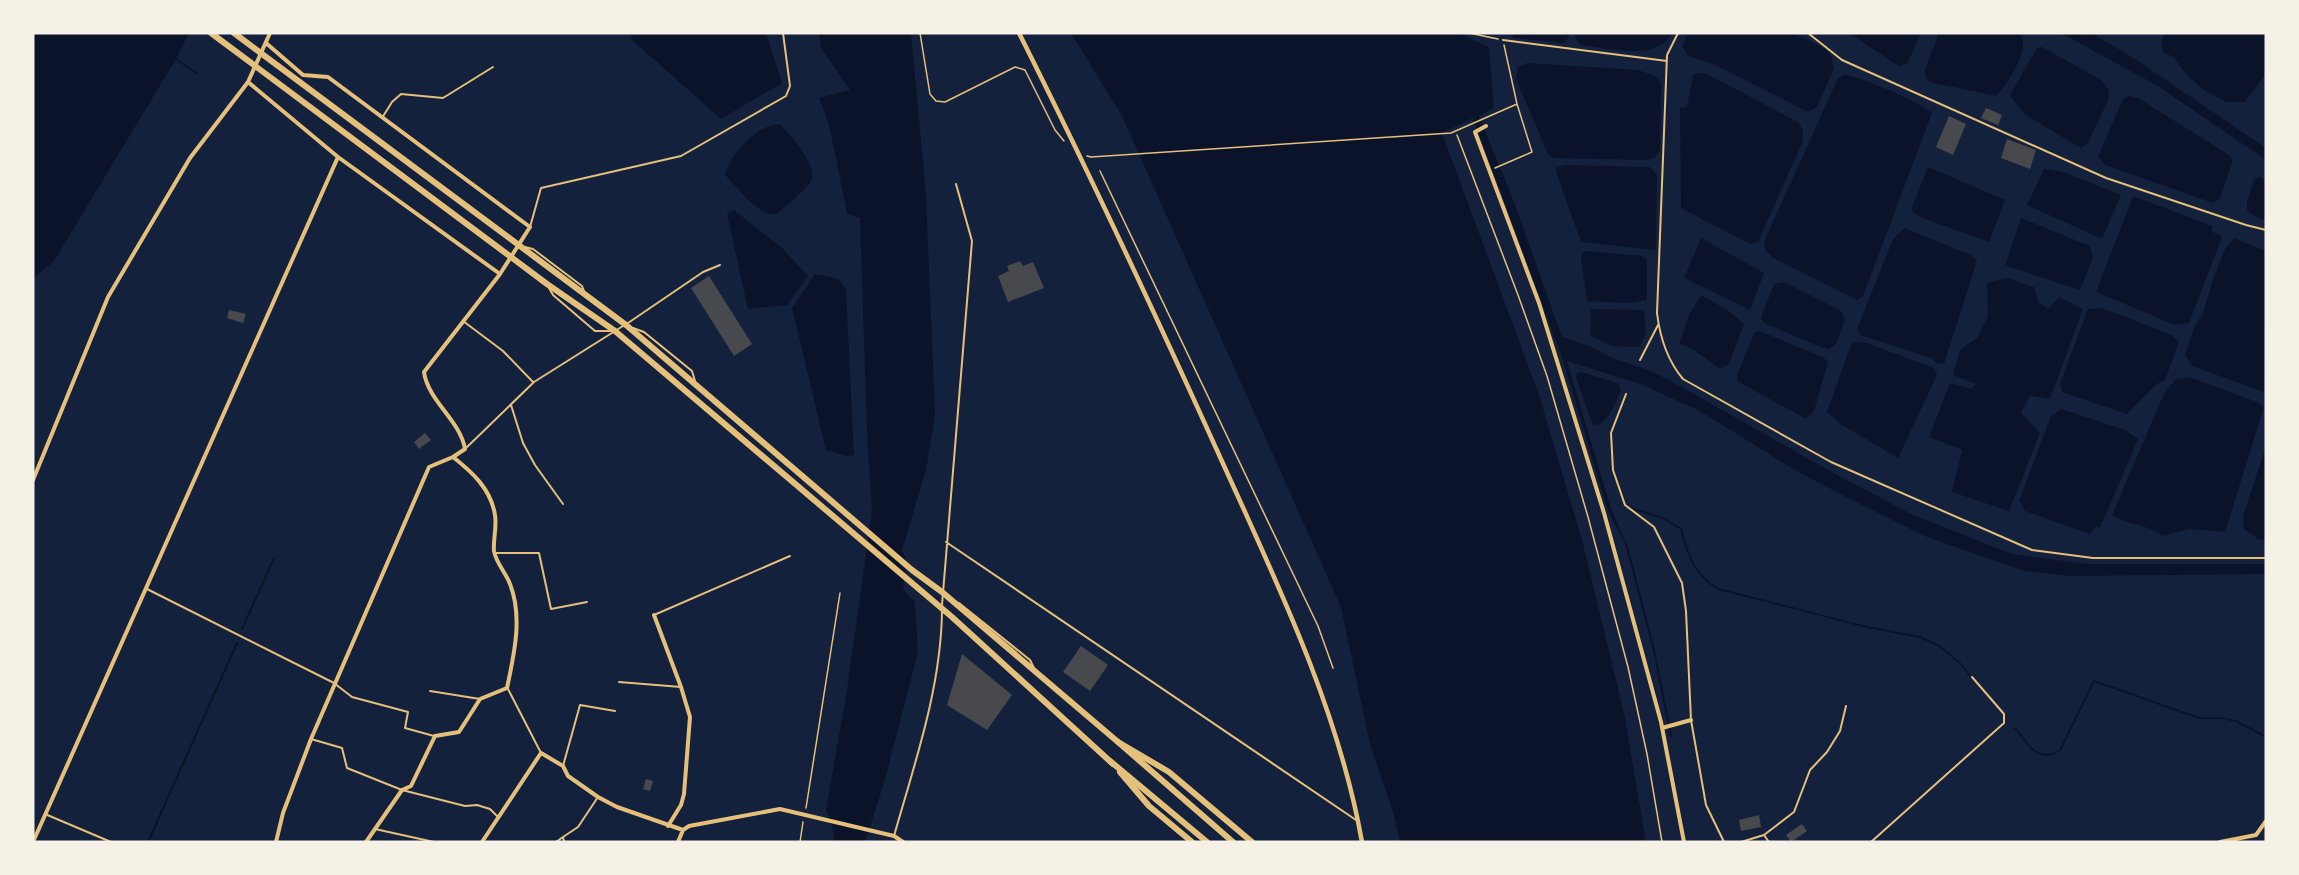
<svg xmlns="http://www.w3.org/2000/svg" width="2299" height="875" viewBox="0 0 2299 875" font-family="Inter,sans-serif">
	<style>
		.water { fill: #0b132b }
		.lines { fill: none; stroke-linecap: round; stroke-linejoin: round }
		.stream { stroke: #0b132b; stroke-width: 2 }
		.building { fill: #48494c }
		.path { stroke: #e5c07b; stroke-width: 1.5 }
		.service { stroke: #e5c07b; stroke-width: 2 }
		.minor { stroke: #e5c07b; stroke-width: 4 }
		.tertiary { stroke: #e5c07b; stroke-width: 4.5 }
		.primary { stroke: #e5c07b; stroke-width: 6 }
		.trunk { stroke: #e5c07b; stroke-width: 6 }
	</style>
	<rect width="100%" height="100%" fill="#14213d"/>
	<!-- water -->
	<path class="water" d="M33,33H189L176,59L54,261L33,279Z
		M631,33H766L782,83L721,119L632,40Z
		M819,33H911L926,194L935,415L926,470L902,550L906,560L903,589L915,602L918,652L884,783L865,842H833L834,832L826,810L847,690L872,511L867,432L860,218L847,213L829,125L819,98L850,90L821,48Z
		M1071,33H1458L1489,47L1494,108L1479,116L1514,202L1562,337L1594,348L1612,358L1646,369L1671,381L1830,471L1911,514L2012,554L2087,564H2266V574L2070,576L2024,571L1927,537L1858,503L1800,473L1698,410L1640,384L1567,361L1610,506L1626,543L1625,544L1607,508L1563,360L1473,118L1442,133L1539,395L1582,540L1624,713L1646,842H1400L1394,815L1370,744L1341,607L1122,116Z
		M1512,33H1571L1564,43L1513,38Z
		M1576,33H1672C1659,62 1606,48 1580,45L1575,38Z
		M1688,33H1793L1824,48L1831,56L1834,68L1817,107L1808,112L1713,64L1688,56L1682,46Z
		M1849,33H1921L1908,62L1900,67Z
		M1939,33H2019C2033,45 2007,86 1996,96L1929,82L1924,72Z
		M2061,33H2091L2132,57L2266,148V160L2158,86Z
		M2165,33H2266V73L2245,102H2226L2204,90L2188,76L2173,57L2163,52L2161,42Z
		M2042,47L2101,80L2108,89L2109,98L2088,143L2081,148L2024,114L2010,95L2037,48Z
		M1527,63L1638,70L1655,76L1661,83L1660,151L1654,158L1643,160L1553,158L1548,154L1516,79L1518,67Z
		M1699,73H1705L1798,122L1803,130V141L1758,242L1750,244L1681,208L1680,108L1687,107L1693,75Z
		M1844,75C1862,77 1918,101 1932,113L1863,296L1857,300L1773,258L1765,250L1764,242L1838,78Z
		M2129,96L2138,98L2229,155L2233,160L2220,199L2213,203L2105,165L2098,157L2123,99Z
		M780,124C790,136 818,163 811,181C807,190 785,206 777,214H767L751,203L725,175C731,153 756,125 780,124Z
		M1564,165L1650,167L1657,175L1656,250L1581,242L1556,172V168Z
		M1928,167L2005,200L1989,242L1920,217L1911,210Z
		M2044,169L2063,172L2121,195L2102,239L2027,205Z
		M2260,177L2266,181V220L2256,217L2247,210V202L2254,179Z
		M2133,196L2212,226L2213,232L2222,237L2189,323L2175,325L2096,292Z
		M734,210L783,249L808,276L787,305L748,309L727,213Z
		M2021,218L2090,246L2093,258L2080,290L2005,265Z
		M1905,228L1970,255L1977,261L1944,364L1936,363L1931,358L1860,335L1857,329L1893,239Z
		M1701,238L1764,273L1750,310L1684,278Z
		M2234,238L2266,251L2264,392L2192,366L2185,355L2195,325L2203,314L2212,282L2225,249Z
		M1588,251L1642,256L1647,259V300L1628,303L1587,301L1581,259V253Z
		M815,274L839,279L846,290L854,455L847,456L826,450L792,308Z
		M2007,278L2034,287L2038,302L2048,309L2059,297L2083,309L2050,399L2030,396L2021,413L2040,433L2009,511L1952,492L1962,450L1929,437L1950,383L1972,389L1976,384L1953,375L1960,350L1978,337L1988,316L1987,283Z
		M1784,282L1841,311L1845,319L1836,344L1829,349L1820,347L1764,323L1761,318L1774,284Z
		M1701,295L1729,311L1744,324L1729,364L1720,369L1691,348L1679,344L1690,313Z
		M2102,308L2172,335L2179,342L2165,380L2157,384L2127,414L2062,392L2060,384L2088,309Z
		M1591,309L1644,310L1646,334L1639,347L1611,346L1590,335Z
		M1760,331L1824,358L1828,362L1814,411L1806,419L1737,381V375L1755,332Z
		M1855,342L1867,343L1934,368L1937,375L1898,458L1842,425L1827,412L1851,345Z
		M1582,372L1617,383L1620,386L1621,391C1615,402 1608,426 1593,425L1576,378L1577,373Z
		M2189,377L2257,402L2264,407L2225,532L2189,529L2162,536C2144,522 2128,526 2112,515L2163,396L2175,380Z
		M2061,409L2125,430L2138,439L2100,528L2096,526L2090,534L2025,511L2019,501L2051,416Z
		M2266,446V540L2258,539L2244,529L2243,516Z"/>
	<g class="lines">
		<!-- stream -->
		<path class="stream" d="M176,59L196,73
			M1631,508L1663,518L1681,529C1689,557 1692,572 1718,589L1867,627L1920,637L1938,645L1960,663L1972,678
			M1626,543L1654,650L1671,736
			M242,629L274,558
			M2015,728C2028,744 2038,765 2060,750L2094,681L2199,718H2223L2236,721L2266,737
			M148,842L237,643"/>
	</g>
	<!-- building -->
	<path class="building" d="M1986,108L2002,115L1998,125L1981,118Z
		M1949,116L1966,124L1953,155L1936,147Z
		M2007,139L2036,150L2030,169L2001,158Z
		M1020,261L1023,266L1033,262L1044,288L1008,302L998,276L1009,271L1007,266Z
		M709,276L752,344L734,356L691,288Z
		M229,310L246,314L243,323L227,318Z
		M425,433L431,440L419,449L414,442Z
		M1081,646L1108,665L1090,691L1063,672Z
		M962,654L1012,695L987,730L947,705Z
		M646,779L653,781L650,791L643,789Z
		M1759,815L1761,827L1741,831L1739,820Z
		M1802,824L1807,831L1791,842L1786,835Z"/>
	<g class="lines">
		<!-- path -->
		<path class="path" d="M920,33L930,94L936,101L945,102L1015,67L1025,70L1055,130L1064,141
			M1469,33L1498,39
			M1457,135L1518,295L1547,376L1588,517L1628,667L1647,754L1662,842
			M1087,156L1091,157L1451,133L1517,104
			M1495,168L1532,152L1517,104L1504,45
			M1100,171L1318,626L1333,668
			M806,808L840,593
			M800,842L803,822"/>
		<!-- service -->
		<path class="service" d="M1678,33L1667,55L1657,313C1660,338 1667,360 1683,379L1831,462L2032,550L2093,558H2266
			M1808,33L1842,60L2106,178L2246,225L2266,230
			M1503,40L1667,61
			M382,118L392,102L401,94L443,98L493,67
			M530,227L541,188L681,156L786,96L790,86L783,33
			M525,247L533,249L582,286L584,291
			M549,288L553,295L595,331H612
			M463,321L503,351L533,382
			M628,323L703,272L720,265
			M633,328L644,332L692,371L695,381
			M1640,360L1658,325
			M1626,394L1611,433L1613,470L1625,505L1654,527L1682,583L1686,611L1691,720L1706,805L1724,842
			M511,405L523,443L535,465L563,504
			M465,449L534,382L623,326
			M946,542L1356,820
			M494,553H539L551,609L587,602
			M147,589L334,683L352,697L408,712L405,728L434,736
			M959,603L1030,660L1034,668
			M942,605L972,241L956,184
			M654,615L790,556
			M619,682L681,687
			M508,689L541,753
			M430,691L480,699
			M311,739L342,748L347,768L402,790L465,806L477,805L490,809L497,816
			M563,766L580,705L615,711
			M45,814L111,842
			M375,829L434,842
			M1764,835L1769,842
			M894,836C915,762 941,688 942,611
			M556,842L563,837
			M564,842L563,837L578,827L598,797
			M1741,842L1764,835L1794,812L1810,770L1827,752L1840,731L1846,706
			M1871,842L2004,723V714L1972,677"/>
		<!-- minor -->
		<path class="minor" d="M248,82L338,157L500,274L530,227L328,77L303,75L266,43
			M1486,126L1475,132L1539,303L1604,513L1661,722L1684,842
			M33,480L108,297L190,158L248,82L270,33
			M654,615L681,687L690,717L684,794L681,805L668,826
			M1662,728L1691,720
			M33,842L338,157
			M276,842L283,813L311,739L429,467L453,457L465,449C460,420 428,401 424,372L500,274
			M366,842L402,790L411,786L435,736L459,732L480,699L507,688C514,655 523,617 510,584C506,573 496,563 494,551C493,539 497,527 495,515C491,489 472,472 453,457
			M482,842L541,753L563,766L568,776L598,797L617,807L683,830
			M678,842L683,830L689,826L780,809L894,836L903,842
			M2220,842L2256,835L2266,821"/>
		<!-- tertiary -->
		<path class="tertiary" d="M1019,33C1091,176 1159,322 1225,468C1279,587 1339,712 1362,842"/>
		<!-- primary -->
		<path class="primary" d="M211,33L547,284L615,331L952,617L1113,764
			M234,33L626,325L912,570L942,592L1118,742L1169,772L1252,842
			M1120,772L1149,806L1192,842"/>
		<!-- trunk -->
		<path class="trunk" d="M1118,742L1233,842
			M1110,761L1207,842"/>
	</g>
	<!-- border -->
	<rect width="2299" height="875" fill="none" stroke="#f6f1e7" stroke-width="69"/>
</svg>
